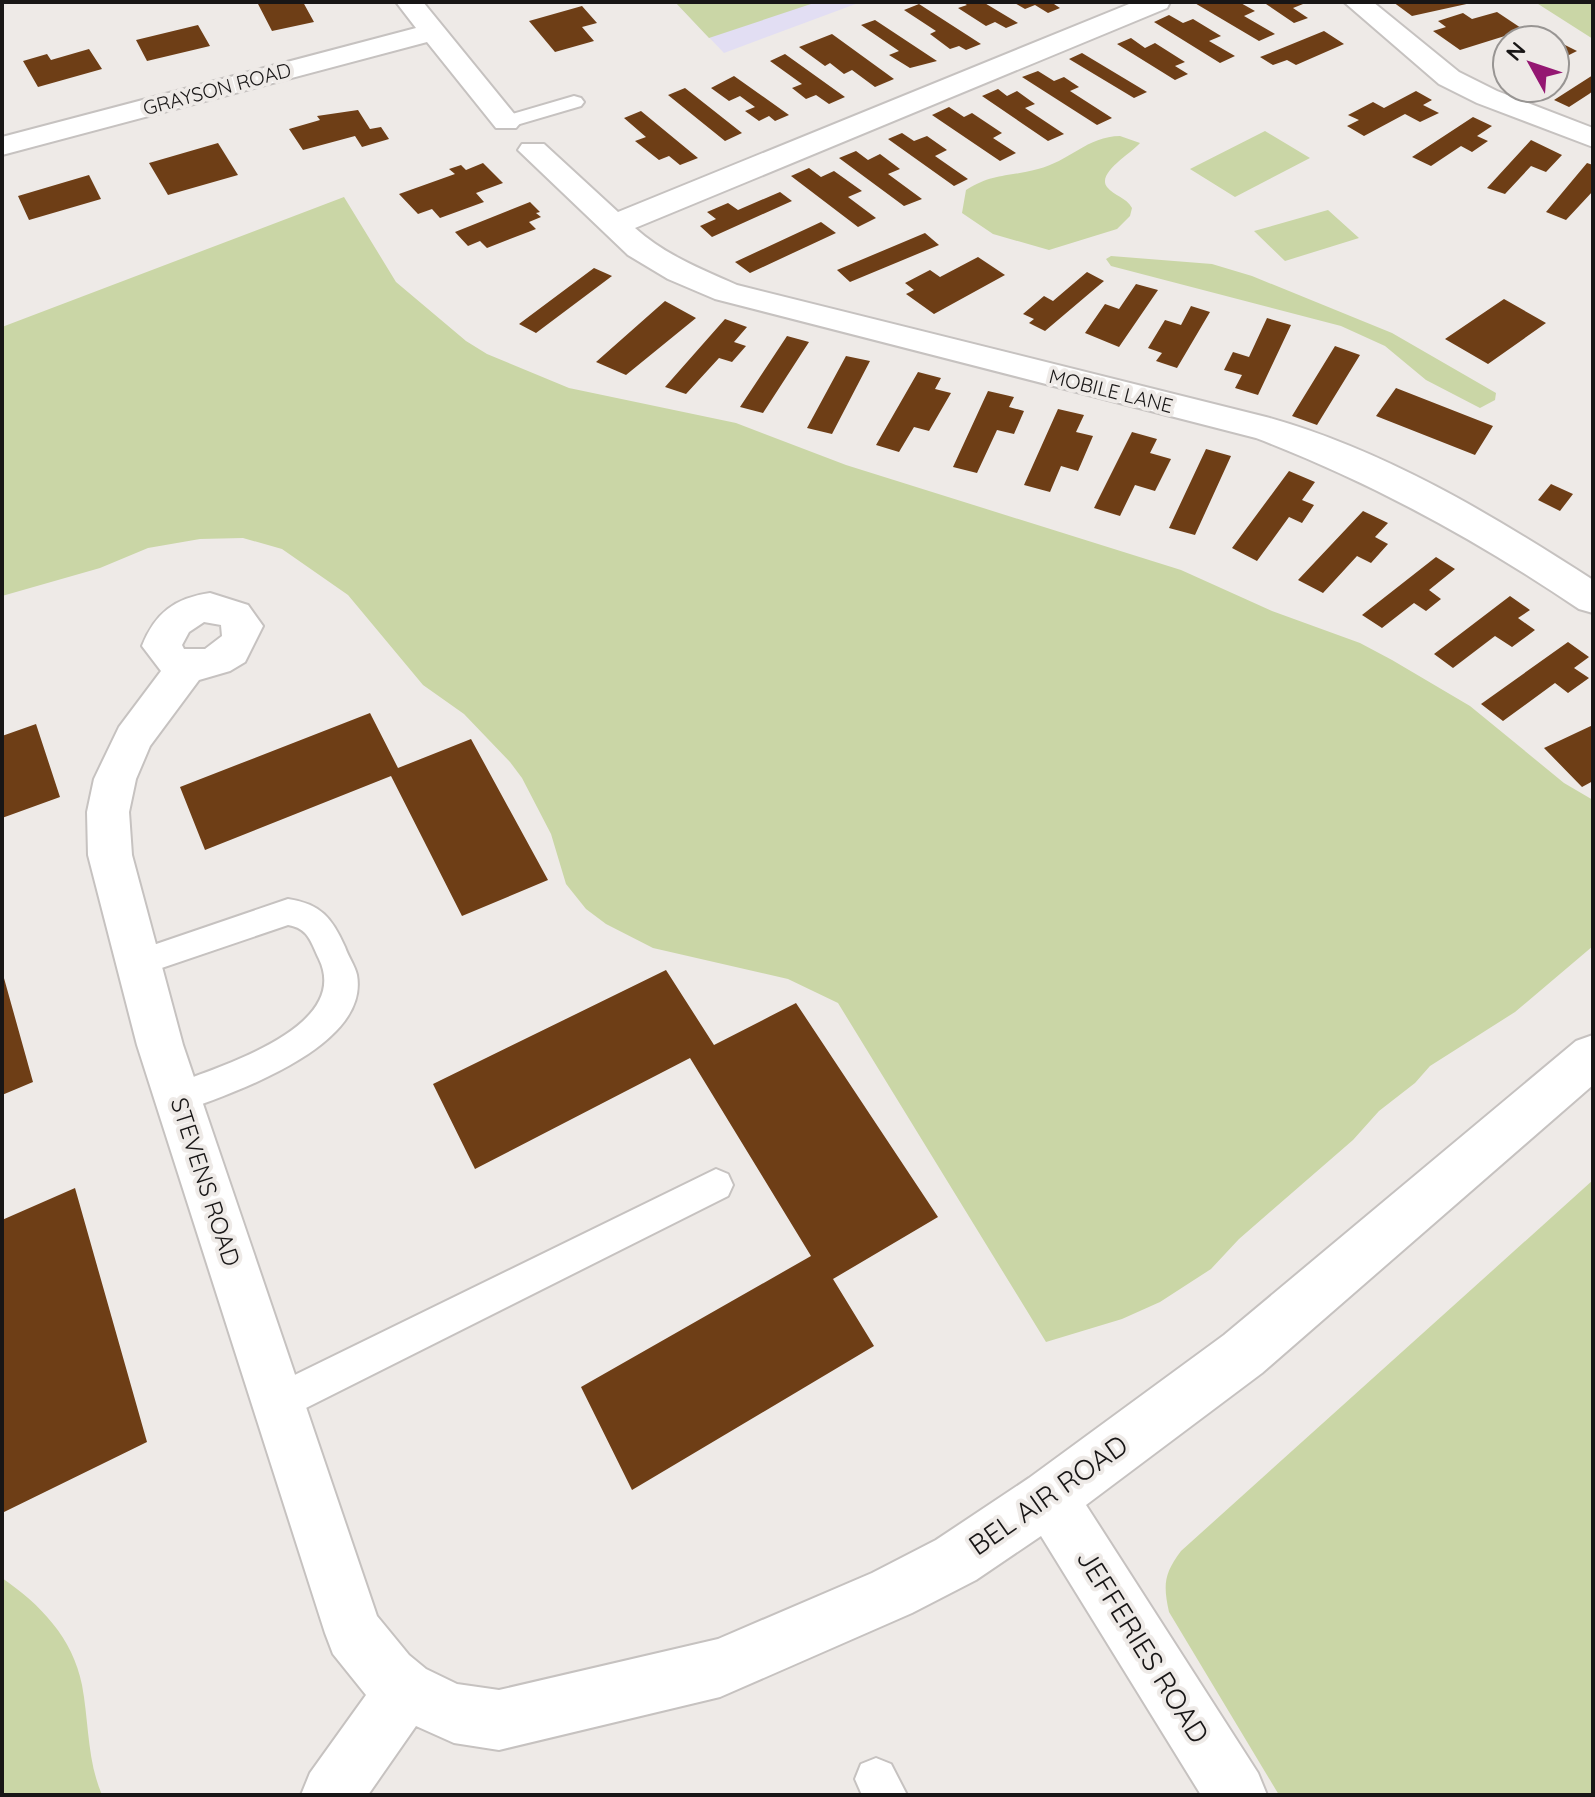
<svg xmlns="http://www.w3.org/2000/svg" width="1595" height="1797" viewBox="0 0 1595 1797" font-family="Quicksand,sans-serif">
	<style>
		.commercial { fill: #e2def3 }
		.green { fill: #cad6a6 }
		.building { fill: #6e3e16 }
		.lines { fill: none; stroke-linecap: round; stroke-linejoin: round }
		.service-casing { stroke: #c6c2c0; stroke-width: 4 }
		.minor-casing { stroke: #c6c2c0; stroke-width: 4 }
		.service { fill: #fff; fill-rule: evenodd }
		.minor { fill: #fff; fill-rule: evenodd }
		.labels { text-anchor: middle; stroke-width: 8; stroke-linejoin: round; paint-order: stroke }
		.far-street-label { font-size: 20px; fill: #181616; stroke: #eeeae7 }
		.street-label { font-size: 24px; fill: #181616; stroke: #eeeae7 }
		.near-street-label { font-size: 28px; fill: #181616; stroke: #eeeae7 }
	</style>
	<rect width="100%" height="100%" fill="#eeeae7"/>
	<!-- commercial -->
	<path class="commercial" d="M675,2H861L724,53Z"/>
	<!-- green -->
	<path class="green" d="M675,2H817L709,38Z
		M1535,2L1593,4V39Z
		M1265,131L1310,158L1235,197L1190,169Z
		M1120,136L1140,143C1133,152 1096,173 1107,187C1114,196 1126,197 1132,208L1130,216L1117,229L1049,250L993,234L962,213L966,190C993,173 1009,177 1038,169C1068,162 1088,136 1120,136Z
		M344,197L396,282L466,341L487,354L569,388L736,423L846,465L1181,570L1272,611L1360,643L1392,660L1470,706L1564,783L1593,800V946L1515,1012L1430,1066L1415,1083L1379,1111L1353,1140L1239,1239L1211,1269L1160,1302L1122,1319L1046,1342L838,1003L788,979L653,948L606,924L586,909L566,884L551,834L522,778L510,762L464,714L423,685L348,595L282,549L243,538L200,539L148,548L100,568L2,596V327Z
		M1328,210L1359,238L1285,261L1254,231Z
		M1111,256L1212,264L1252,276L1392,333L1496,393L1495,400L1480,408L1426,380L1385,346L1341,326L1111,266L1106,259Z
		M1593,1180V1795H1279L1169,1612C1163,1584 1164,1574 1181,1551Z
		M2,1578C40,1604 73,1638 82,1685C89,1722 87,1760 102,1795H2Z"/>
	<!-- building -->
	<path class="building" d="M257,2H303L314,22L272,31Z
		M962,2H983L1018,23L1006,28L995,22L986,26L958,8L967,5Z
		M1013,2H1051L1060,8L1048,13L1035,5L1025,9Z
		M1193,2H1239L1255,11L1244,16L1275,34L1259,41Z
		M1263,2H1308L1293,8L1308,18L1294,23Z
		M1393,2H1471V3L1412,16Z
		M919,4L981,44L966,50L959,46L950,49L930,34L936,31L904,10Z
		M582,6L597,23L582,27L594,41L555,52L529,21Z
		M1497,12L1524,30L1460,50L1433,31L1446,27L1438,21L1463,13L1472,19Z
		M1169,15L1183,23L1193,19L1221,36L1209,41L1235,56L1220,63L1154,22Z
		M875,20L937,61L910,68L889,55L899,51L861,25Z
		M198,25L210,46L147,61L136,40Z
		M1324,31L1344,44L1296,65L1287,60L1273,65L1260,57Z
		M832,34L894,79L875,87L852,70L844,74L830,63L825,66L799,47Z
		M1131,38L1145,48L1155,43L1185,62L1175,66L1188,74L1175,80L1117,44Z
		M1559,42L1577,51L1555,62V44Z
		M89,49L102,69L38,87L23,61L47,54L51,60Z
		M1082,53L1147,92L1134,98L1069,59Z
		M785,54L845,97L829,104L816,95L806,99L792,88L802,84L770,61Z
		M1038,71L1054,81L1064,77L1079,87L1070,91L1112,118L1097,125L1022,77Z
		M1593,75V91L1589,94L1569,107L1554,100Z
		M734,76L789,115L775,121L769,116L759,121L745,111L755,107L740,96L729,101L711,88Z
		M685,88L742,133L725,141L668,95Z
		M998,89L1007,96L1017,91L1035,104L1025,108L1064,134L1048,141L982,96Z
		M1416,91L1432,100L1423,105L1439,113L1420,122L1405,114L1364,136L1347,126L1359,120L1348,115L1373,102L1384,108Z
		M949,107L964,117L972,113L1002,133L993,138L1016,153L1000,161L932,115Z
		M358,110L370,129L381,127L389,139L362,147L355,136L303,150L289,129L320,120L317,116Z
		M641,111L698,158L680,165L669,156L659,160L635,141L646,137L624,118Z
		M1473,117L1492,126L1477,136L1488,141L1472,152L1461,146L1431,166L1412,157Z
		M902,133L914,141L927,136L947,150L935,156L968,179L954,186L888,139Z
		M1531,140L1562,155L1546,172L1531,166L1505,194L1487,188Z
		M218,143L238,175L168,195L149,163Z
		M856,151L868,160L880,154L900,169L888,174L922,199L904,206L839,158Z
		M483,163L503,183L476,193L484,202L440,218L432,209L418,214L399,194L455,174L449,169L461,165L466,170Z
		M1587,163L1593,165V191L1566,220L1546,212Z
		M809,168L821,177L834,171L862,191L848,197L876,218L858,227L791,176Z
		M89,175L101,199L29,220L18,196Z
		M780,192L792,201L712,237L700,226L716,219L707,212L728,203L738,210Z
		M530,202L540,212L536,213L541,217L529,222L536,229L487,248L480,241L468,246L455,232Z
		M821,222L836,233L750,273L735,262Z
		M925,233L939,245L850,282L837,270Z
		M978,257L1005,275L934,314L906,294L914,290L905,283L930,270L940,277Z
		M594,268L612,276L536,333L519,324Z
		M1087,272L1104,281L1045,331L1029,323L1034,319L1023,314L1044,296L1053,301Z
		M1136,284L1158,290L1119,347L1085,333L1105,304L1119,309Z
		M1504,299L1546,323L1488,364L1445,339Z
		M665,301L696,318L626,375L596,362Z
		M1191,306L1210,312L1177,368L1156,361L1162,353L1148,348L1165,320L1181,325Z
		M1267,318L1291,325L1258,395L1235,388L1242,375L1224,370L1233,352L1249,357Z
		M725,319L747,327L734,342L746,346L732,362L719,358L686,394L665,387Z
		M787,336L809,342L763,413L740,407Z
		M1335,346L1360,355L1317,425L1292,416Z
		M846,356L870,361L832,434L807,428Z
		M918,372L941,378L935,389L951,393L929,431L914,427L899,452L876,445Z
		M1396,388L1493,426L1475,455L1376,416Z
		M988,391L1014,397L1009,407L1024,411L1014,434L997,430L977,473L953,467Z
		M1058,409L1084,415L1076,432L1093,436L1078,471L1061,466L1050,492L1024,485Z
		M1132,432L1157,439L1150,453L1171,459L1155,491L1135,485L1120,516L1094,508Z
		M1206,449L1231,456L1195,535L1169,528Z
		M1289,471L1315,482L1302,500L1314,505L1302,523L1289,517L1257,561L1232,548Z
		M1551,484L1573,494L1560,511L1538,500Z
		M1363,511L1388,523L1375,537L1388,544L1371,563L1357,556L1323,593L1298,580Z
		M1436,557L1455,569L1429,590L1441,599L1426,611L1414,603L1382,628L1362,615Z
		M1510,596L1530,610L1518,618L1535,630L1512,647L1495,636L1453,668L1434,654Z
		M1568,642L1589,657L1574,668L1589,678L1568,693L1555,683L1503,721L1481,704Z
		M370,713L398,768L471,739L548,880L462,916L391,776L205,850L180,787Z
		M36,724L60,797L2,818V736Z
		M1593,725V781L1582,787L1544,748Z
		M666,970L714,1045L796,1003L938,1217L833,1279L874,1346L632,1490L581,1387L811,1256L690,1058L475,1169L433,1084Z
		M2,971L33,1082L2,1095Z
		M75,1188L147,1442L2,1513V1220Z"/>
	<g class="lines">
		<defs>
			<path id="service" d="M574,96L581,98L584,102L581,106L506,128L496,122L499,118Z
				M288,899C321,904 332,918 345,947C348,956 355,966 357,975C370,1048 229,1094 178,1113L166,1109L162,1098L166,1087C214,1068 353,1029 319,959C311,942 308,928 288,925L138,976L127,972L123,963L127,954Z
				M716,1169L728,1174L733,1185L728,1196L290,1416L277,1421L264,1416L259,1403L264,1390Z
				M876,1758L891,1764L907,1795H862L855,1779L861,1764Z"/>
			<path id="minor" d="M396,2H423L516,116L521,122L516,128H496L427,42L2,155V137L416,28Z
				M1134,2H1170L1167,8L635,228C665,255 701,269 737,285L1266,417C1382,449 1493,515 1593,580V613L1579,609C1477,540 1371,482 1256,438L715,299L668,279L628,255L518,150L522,144H544L618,212Z
				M1344,2H1373L1459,72L1497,91L1593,128V147L1477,103L1439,84Z
				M210,593L248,605L263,626L245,662L230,671L199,680L150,746L136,779L129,812L132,855L183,1045L377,1616L409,1655L426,1669L457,1684L499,1690L718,1639L872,1573L936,1540L1029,1478L1224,1335L1576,1041L1593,1035V1085L1262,1373L1086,1505L1258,1773L1267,1795H1201L1041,1536L976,1580L912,1613L720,1697L499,1750L454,1743L416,1726L368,1795H301L310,1773L366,1695L333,1654L325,1633L137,1045L88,855L87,812L94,779L119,727L161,671L142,646C155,613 175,598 210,593ZM204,622L221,625L222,636L205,649H184L182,645L189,632Z"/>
		</defs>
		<!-- service casing -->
		<use href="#service" class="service-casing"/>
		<!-- minor casing -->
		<use href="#minor" class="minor-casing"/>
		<!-- service -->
		<use href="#service" class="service"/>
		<!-- minor -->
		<use href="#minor" class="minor"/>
	</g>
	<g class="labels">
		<!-- far-street labels -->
		<g class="far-street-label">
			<text transform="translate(217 89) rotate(-15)" y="7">GRAYSON ROAD</text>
			<text transform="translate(1111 391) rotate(14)" y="7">MOBILE LANE</text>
		</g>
		<!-- street labels -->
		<g class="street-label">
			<text transform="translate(205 1182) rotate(72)" y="8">STEVENS ROAD</text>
		</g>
		<!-- near-street labels -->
		<g class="near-street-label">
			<text transform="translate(1048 1495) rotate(-35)" y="10">BEL AIR ROAD</text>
			<text transform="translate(1143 1646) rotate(58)" y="10">JEFFERIES ROAD</text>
		</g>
	</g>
	<!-- border -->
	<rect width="1595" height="1797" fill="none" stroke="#181616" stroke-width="8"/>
	<!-- north arrow -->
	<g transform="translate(1531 64) rotate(310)"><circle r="38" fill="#eeeae7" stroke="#989593" stroke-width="2"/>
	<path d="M0-6L14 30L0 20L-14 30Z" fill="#941772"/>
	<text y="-12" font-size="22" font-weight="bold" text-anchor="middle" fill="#181616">N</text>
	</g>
</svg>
